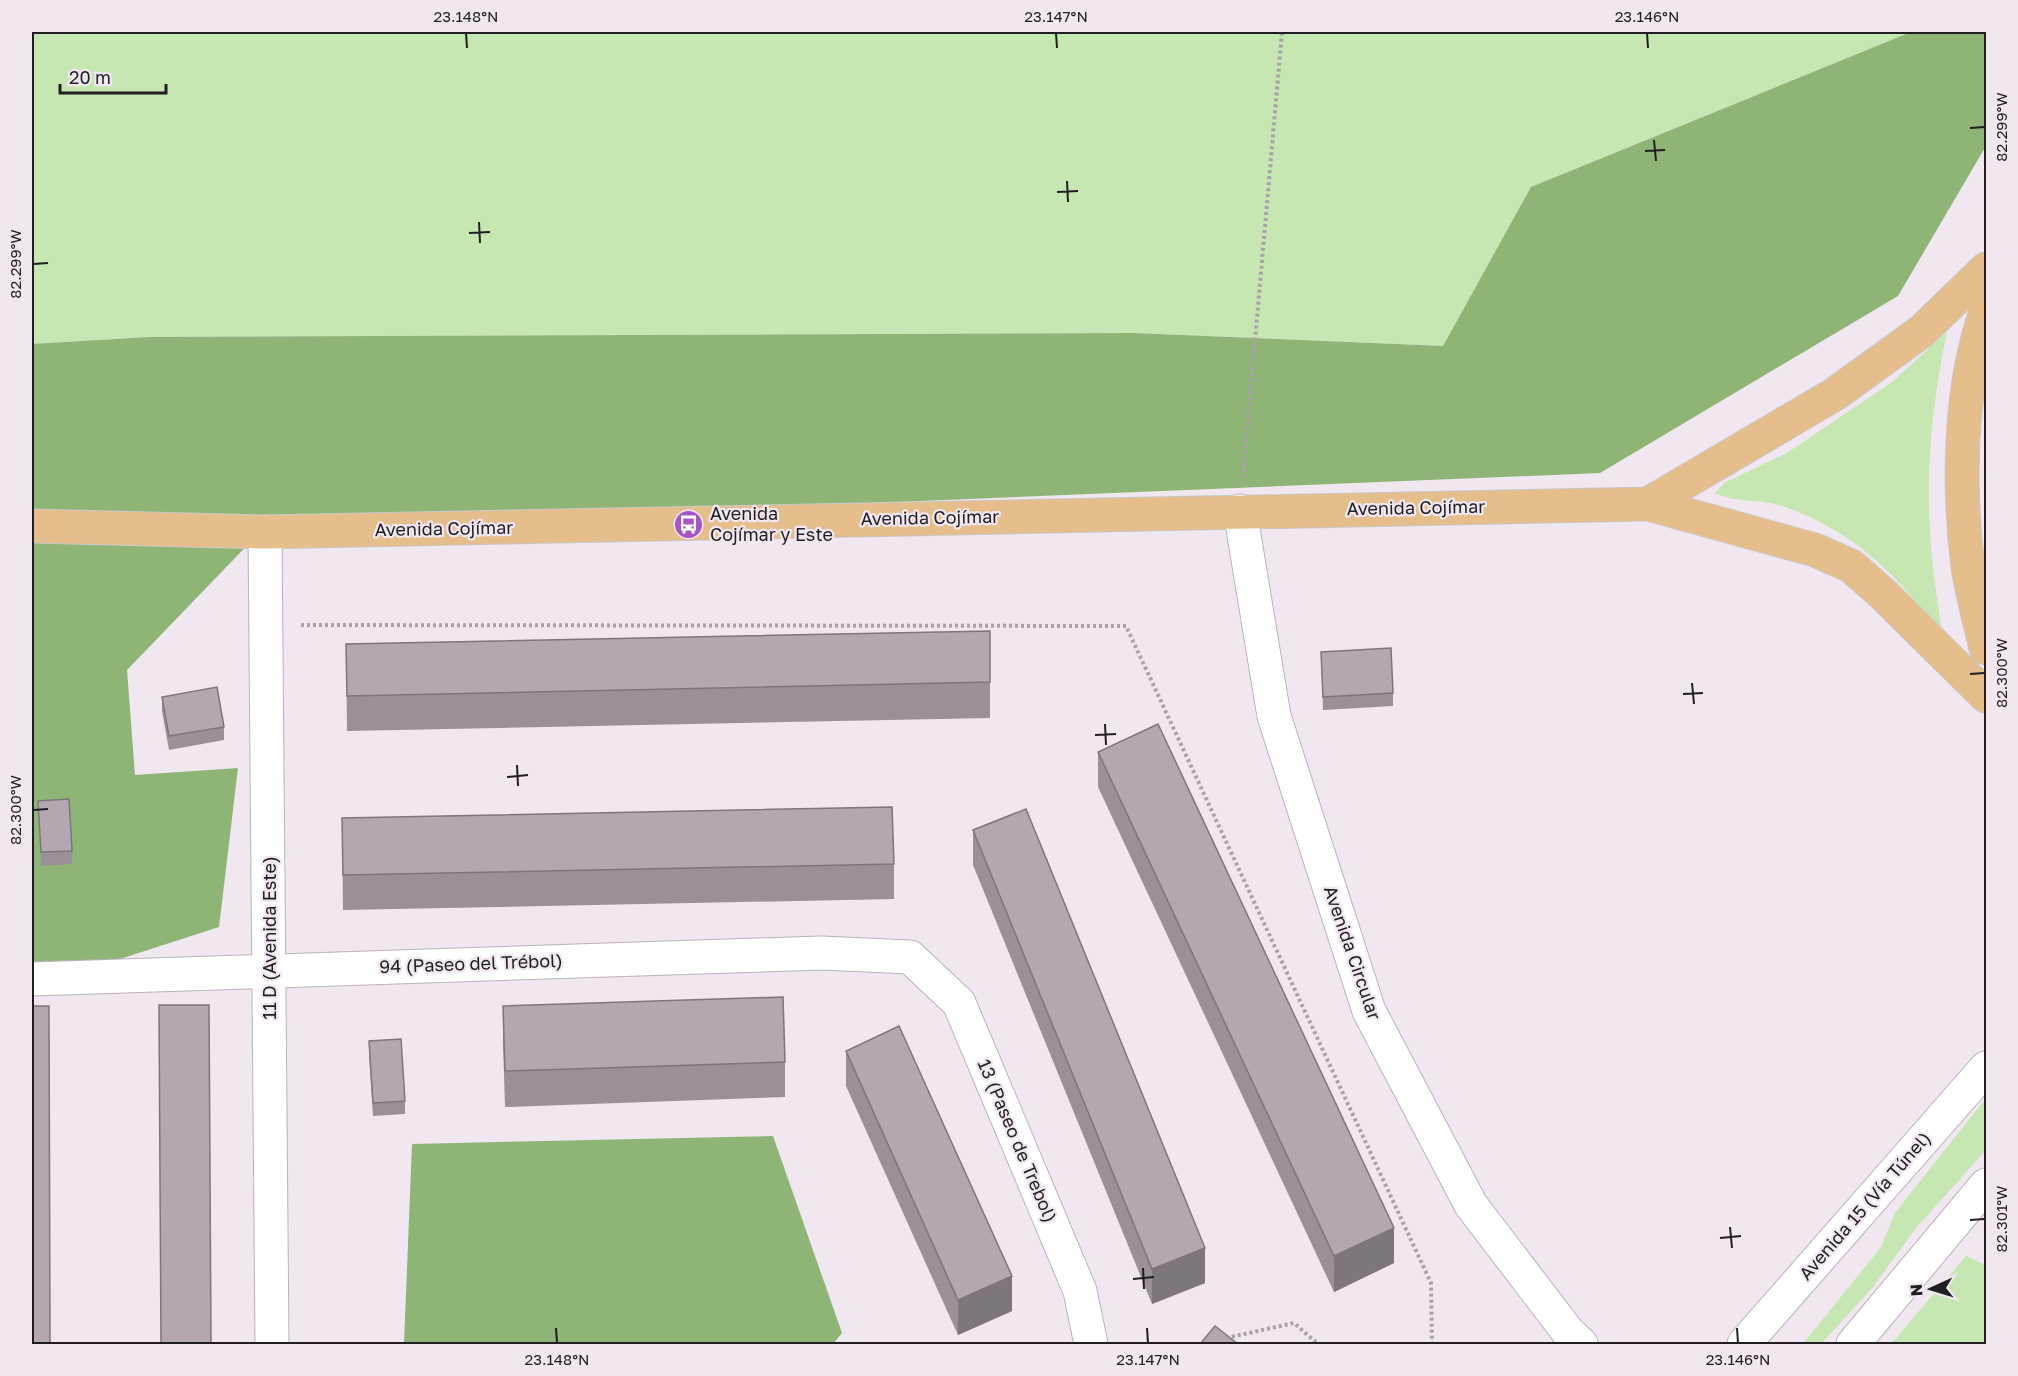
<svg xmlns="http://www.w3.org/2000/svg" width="2018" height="1376" viewBox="0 0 2018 1376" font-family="'Golos Text',sans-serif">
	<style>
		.green { fill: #c6e6b2 }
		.forest { fill: #8eb575 }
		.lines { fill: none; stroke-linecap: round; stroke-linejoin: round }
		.minor-casing { stroke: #bab2bc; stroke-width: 35 }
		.secondary-casing { stroke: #bab2bc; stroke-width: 35 }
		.primary-casing { stroke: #cac9ca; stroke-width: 35 }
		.path { stroke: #a9a2aa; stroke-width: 4; stroke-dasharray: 3 3; stroke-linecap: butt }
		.minor { stroke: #fff; stroke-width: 33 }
		.secondary { stroke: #fff; stroke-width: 33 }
		.primary { stroke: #e6be8b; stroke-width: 33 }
		.wall { fill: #9a9098 }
		.shaded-wall { fill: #7d767c }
		.building { fill: #b3a8b1; stroke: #7d767c; stroke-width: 1.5 }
		.ticks { fill: none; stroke: #211e21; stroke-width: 2 }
		.labels { text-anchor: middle; stroke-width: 4.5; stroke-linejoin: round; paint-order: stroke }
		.street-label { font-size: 18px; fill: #211e21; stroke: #f0e7f1 }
		.poi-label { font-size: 18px; fill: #211e21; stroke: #f0e7f1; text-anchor: start }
		.neatline { fill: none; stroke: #211e21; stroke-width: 2 }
		.ticks-label { font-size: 15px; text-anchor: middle; fill: #211e21 }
	</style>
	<rect width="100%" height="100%" fill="#f0e7f1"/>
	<!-- green -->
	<path class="green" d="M32,32H1911L1531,187L1443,346L1134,333L149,337L32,344Z
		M1947,332C1924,441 1923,526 1943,635C1896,575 1857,532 1782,506C1760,499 1736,503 1715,493L1724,483L1787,453L1892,382Z
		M1986,1098V1150L1916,1228L1873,1287L1821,1344H1803L1881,1247L1895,1213Z
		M1966,1256L1986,1265V1344H1891Z"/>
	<!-- forest -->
	<path class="forest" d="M1911,32H1986V146L1898,296L1600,473L264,528L127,670L135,775L238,768L219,927L120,959L32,964V344L149,337L1134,333L1443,346L1531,187Z
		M773,1136L842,1333L833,1344H404L412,1144Z"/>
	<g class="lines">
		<defs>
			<path id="minor" d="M1240,511L1274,716L1369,1011L1471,1205L1568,1332L1581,1344
				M265,532L272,1344
				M32,979L821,953L910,957L959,1003L1080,1291L1091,1344"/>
			<path id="secondary" d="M1744,1344L1986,1068
				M1853,1344L1986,1185"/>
			<path id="primary" d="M1986,312C1959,388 1958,488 1968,567C1972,594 1980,621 1986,648
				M1648,504L1835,394L1922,331L1986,269
				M32,526L265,532L1648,504L1815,550L1851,566L1882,593L1986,696"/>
		</defs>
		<!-- minor casing -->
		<use href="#minor" class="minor-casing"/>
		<!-- secondary casing -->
		<use href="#secondary" class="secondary-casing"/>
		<!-- primary casing -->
		<use href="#primary" class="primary-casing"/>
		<!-- path -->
		<path class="path" d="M1243,478L1282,32
			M301,625L1126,626L1431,1283L1432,1344
			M1226,1338L1294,1323L1318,1344"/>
		<!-- minor -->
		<use href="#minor" class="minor"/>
		<!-- secondary -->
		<use href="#secondary" class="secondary"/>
		<!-- primary -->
		<use href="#primary" class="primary"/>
	</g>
	<!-- wall -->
	<path class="wall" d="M990,631V718L347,731L346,644Z
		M1321,652L1393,693V706L1323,710Z
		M162,697L224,727V740L169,750L162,711Z
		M1098,752L1394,1263L1334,1292L1098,787Z
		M38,801L72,851V864L41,866Z
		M342,818L894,864V899L343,910Z
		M973,830L1205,1283L1152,1304L973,865Z
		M503,1006L785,1062V1097L505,1107L503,1042Z
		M369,1041L405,1101V1114L373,1116L369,1054Z
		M846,1051L1012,1311L958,1335L846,1086Z"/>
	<!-- shaded-wall -->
	<path class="shaded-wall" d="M1394,1228V1263L1334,1292V1256Z
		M1205,1248V1283L1152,1304V1269Z
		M1012,1276V1311L958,1335V1300Z"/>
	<!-- building -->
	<path class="building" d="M990,631V682L347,696L346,644Z
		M1391,648L1393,693L1323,697L1321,652Z
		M217,687L224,727L169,736L162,697Z
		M1158,724L1394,1228L1334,1256L1098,752Z
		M69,799L72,851L41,852L38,801Z
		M892,807L894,864L343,875L342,818Z
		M1026,809L1205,1248L1152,1269L973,830Z
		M783,997L785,1062L505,1071L503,1006Z
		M159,1005H209L211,1344H161Z
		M32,1006H49L50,1344H32Z
		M899,1026L1012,1276L958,1300L846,1051Z
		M401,1039L405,1101L373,1103L369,1041Z
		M1215,1326L1238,1344H1200Z"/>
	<!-- ticks -->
	<path class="ticks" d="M466,33L467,48M1056,33L1057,48M1647,33L1648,48M1970,128L1985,127M1654,140L1656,161M1645,151L1665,150M1067,181L1068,202M1057,192L1078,191M479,222L480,243M469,233L490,232M33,264L48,263M1970,674L1985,673M1692,683L1694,704M1683,694L1703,693M1105,724L1106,745M1095,735L1116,734M517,765L518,786M507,777L528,775M33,810L48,809M1970,1220L1985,1219M1730,1227L1732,1248M1720,1238L1741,1236M1143,1268L1144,1289M1133,1279L1154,1277M556,1328L557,1343M1147,1328L1148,1343M1737,1328L1738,1343"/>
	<!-- icons -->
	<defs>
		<symbol id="bus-disc" viewBox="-11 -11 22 22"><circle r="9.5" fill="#a754c4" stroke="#f0e7f1"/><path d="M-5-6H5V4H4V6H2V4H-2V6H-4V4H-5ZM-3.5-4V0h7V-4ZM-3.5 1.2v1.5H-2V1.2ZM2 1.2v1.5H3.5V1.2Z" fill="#fff"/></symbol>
	</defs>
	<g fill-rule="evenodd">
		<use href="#bus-disc" x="672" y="508" width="33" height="33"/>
	</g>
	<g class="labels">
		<!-- street labels -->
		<g class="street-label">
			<text transform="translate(1416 508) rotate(-1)" y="6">Avenida Cojímar</text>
			<text transform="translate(930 518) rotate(-1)" y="6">Avenida Cojímar</text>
			<text transform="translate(444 529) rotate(-1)" y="6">Avenida Cojímar</text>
			<text transform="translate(270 938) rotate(-90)" y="6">11 D (Avenida Este)</text>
			<text transform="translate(1352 953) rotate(71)" y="6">Avenida Circular</text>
			<text transform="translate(471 964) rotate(-2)" y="6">94 (Paseo del Trébol)</text>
			<text transform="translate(1017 1141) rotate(67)" y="6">13 (Paseo de Trebol)</text>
			<text transform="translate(1865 1206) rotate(-49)" y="6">Avenida 15 (Vía Túnel)</text>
		</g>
		<!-- poi labels -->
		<g class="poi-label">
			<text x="710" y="520">Avenida<tspan x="710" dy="21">Cojímar y Este</tspan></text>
		</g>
	</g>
	<!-- border -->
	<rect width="2018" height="1376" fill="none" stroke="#f0e7f1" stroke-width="66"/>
	<!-- north arrow -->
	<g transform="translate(1931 1289) rotate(266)" stroke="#f0e7f1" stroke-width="4.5" paint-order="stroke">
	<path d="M0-4.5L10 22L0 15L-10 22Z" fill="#211e21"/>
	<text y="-9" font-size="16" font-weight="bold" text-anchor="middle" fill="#211e21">N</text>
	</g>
	<!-- scale -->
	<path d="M60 84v9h106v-9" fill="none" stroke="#211e21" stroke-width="3"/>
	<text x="69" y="84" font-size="18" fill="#211e21" stroke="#f0e7f1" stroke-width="4.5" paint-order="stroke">20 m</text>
	<rect x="33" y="33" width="1952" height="1310" class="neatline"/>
	<g class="ticks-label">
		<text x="466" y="22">23.148°N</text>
		<text x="1056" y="22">23.147°N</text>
		<text x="1647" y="22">23.146°N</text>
		<text transform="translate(2002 127) rotate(-90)" y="5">82.299°W</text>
		<text transform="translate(16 264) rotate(-90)" y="5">82.299°W</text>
		<text transform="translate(2002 673) rotate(-90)" y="5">82.300°W</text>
		<text transform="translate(16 810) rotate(-90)" y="5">82.300°W</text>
		<text transform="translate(2002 1219) rotate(-90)" y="5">82.301°W</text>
		<text x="557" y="1365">23.148°N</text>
		<text x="1148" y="1365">23.147°N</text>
		<text x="1738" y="1365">23.146°N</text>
	</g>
</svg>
